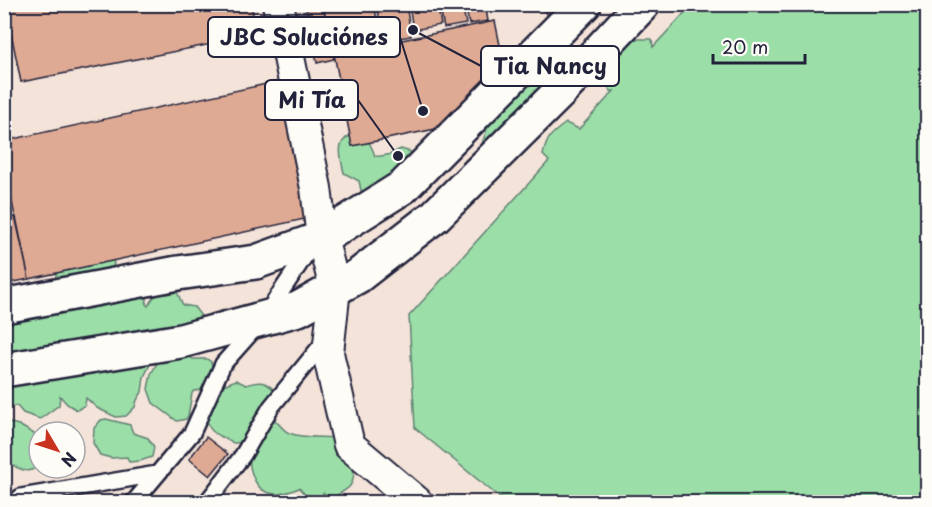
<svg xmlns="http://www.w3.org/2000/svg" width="932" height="507" viewBox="0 0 932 507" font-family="'Playpen Sans',sans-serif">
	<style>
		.green { fill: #9cdea8; stroke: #5f8072; stroke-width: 1.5 }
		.building { fill: #dfaa94; stroke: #22223b; stroke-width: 1.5 }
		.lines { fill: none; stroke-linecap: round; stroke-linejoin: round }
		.service-casing { stroke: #22223b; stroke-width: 20 }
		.minor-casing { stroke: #22223b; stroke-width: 34 }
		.tertiary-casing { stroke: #22223b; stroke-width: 38 }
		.service { stroke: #fdfcf7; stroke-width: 15 }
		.minor { stroke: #fdfcf7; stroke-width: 30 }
		.tertiary { stroke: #fdfcf7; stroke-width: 33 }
		.leader { fill: none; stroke: #22223b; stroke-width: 2 }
		.callout-dot { fill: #22223b; stroke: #fdfcf7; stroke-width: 2 }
		.callout { fill: #fdfcf7; stroke: #22223b; stroke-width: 2 }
		.callout-label { font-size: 22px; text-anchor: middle; font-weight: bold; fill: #22223b }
	</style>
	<rect width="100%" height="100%" fill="#f4e3d9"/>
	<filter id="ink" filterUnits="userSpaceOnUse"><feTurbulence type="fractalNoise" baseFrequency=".0167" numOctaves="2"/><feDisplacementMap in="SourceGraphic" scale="12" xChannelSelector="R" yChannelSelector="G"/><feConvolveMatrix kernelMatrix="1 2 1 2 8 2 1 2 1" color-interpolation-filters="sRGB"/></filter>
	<g filter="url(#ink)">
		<!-- green -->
		<path class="green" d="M692,5H927L928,486L913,502H505L415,428L409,316L549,161L543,155C547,137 551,134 566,123L579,129L614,91H610L605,75L613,56L634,39H652L653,47Z
			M564,49L574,53L580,63L476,161L496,103L547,54Z
			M357,133C368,137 371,145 375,156C385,157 391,154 401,149L411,152L418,159L363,200L359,181L344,173C340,155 334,139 357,133Z
			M111,257L114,263L111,272L148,295L146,304L148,306C155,293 162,287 177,292L183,305L194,307L205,321V348L198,354L187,353L151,362L144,377L142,392L137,400L135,407L126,416L116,417L97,408L86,398L85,405L77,410L67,404L60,396L59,405L40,419L23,413L17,406L5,407L4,288L19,290L29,283L45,286L55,278L59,268Z
			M183,352L193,359H207L211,362L214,377L212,382L201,390L194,391L192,393L188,416L186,419L177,421L153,403L148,389L151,374L161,356Z
			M236,380L246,385C258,381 265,380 274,390L275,420C279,424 284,431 289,433C306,440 326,435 344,439C349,453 360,474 349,487C345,491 338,494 333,498L323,493L322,500L318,502L310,500L299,488C257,507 248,477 248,442L233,443C228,438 221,438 216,434C198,422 211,402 218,387Z
			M106,419L130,425L133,433L148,438L154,447L152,457L140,461L129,462L127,457L111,458L100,455L93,443L94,428L101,420Z
			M10,423L19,425L39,437C39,444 41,455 39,461C33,479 15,468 5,459V425Z"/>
		<!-- building -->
		<path class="building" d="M23,4H251L257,35L21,82L6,8Z
			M305,4H323L334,59L317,63Z
			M323,4H374L379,30L330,41Z
			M377,4H406L411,36L383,41Z
			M409,4H437L441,25L413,30Z
			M439,4H462L466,24L444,28Z
			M465,4H485L488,21L469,24Z
			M537,4H567L552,19Z
			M495,21L505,69L445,127L352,146L334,54Z
			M280,81L309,218L29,279L4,166V141Z
			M16,217L29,279L4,284V219Z
			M206,437L228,454L210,476L189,459Z"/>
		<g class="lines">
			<defs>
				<path id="service" d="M15,502L21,497L157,474
					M134,502L192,433L223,364L263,319L310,248
					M207,502L243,455L271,407L325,341"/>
				<path id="minor" d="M278,4L316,188L322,238L335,288L328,353L349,445L417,502"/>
				<path id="tertiary" d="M4,306L178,273L256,262L322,238L403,187L584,4
					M4,370L181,341L298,309L358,276L435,216L561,91L643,4"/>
			</defs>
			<!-- service casing -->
			<use href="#service" class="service-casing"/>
			<!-- minor casing -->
			<use href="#minor" class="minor-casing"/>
			<!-- tertiary casing -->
			<use href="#tertiary" class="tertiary-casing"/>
			<!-- service -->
			<use href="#service" class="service"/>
			<!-- minor -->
			<use href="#minor" class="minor"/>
			<!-- tertiary -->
			<use href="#tertiary" class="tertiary"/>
		</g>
	</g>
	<!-- callouts -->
	<path class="leader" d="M423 111L400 37M413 30L481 66M398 156L358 100"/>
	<g class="callout-dot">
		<circle cx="423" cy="111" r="6"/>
		<circle cx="413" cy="30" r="6"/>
		<circle cx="398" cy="156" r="6"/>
	</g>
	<g class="callout">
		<rect x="208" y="17" width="192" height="40" rx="6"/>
		<rect x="481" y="46" width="138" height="40" rx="6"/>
		<rect x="265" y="80" width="93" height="40" rx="6"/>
	</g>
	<g class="callout-label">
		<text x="304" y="45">JBC Soluciónes</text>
		<text x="550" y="74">Tia Nancy</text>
		<text x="312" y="108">Mi Tía</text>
	</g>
	<!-- margin -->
	<rect width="932" height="507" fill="none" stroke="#fdfcf7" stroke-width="24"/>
	<rect x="12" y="12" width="908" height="483" fill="none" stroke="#22223b" stroke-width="2" filter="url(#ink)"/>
	<!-- north arrow -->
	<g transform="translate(57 450) rotate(129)"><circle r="28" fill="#fdfcf7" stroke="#a5a5ac" stroke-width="1.5"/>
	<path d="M0-4.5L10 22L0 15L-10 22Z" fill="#c8321e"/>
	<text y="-9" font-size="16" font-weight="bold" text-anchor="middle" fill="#22223b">N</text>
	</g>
	<!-- scale -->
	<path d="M713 54v9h92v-9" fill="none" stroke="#22223b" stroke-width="3"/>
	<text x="722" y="54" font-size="18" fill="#22223b" stroke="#fdfcf7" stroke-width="4.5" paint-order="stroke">20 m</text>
</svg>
